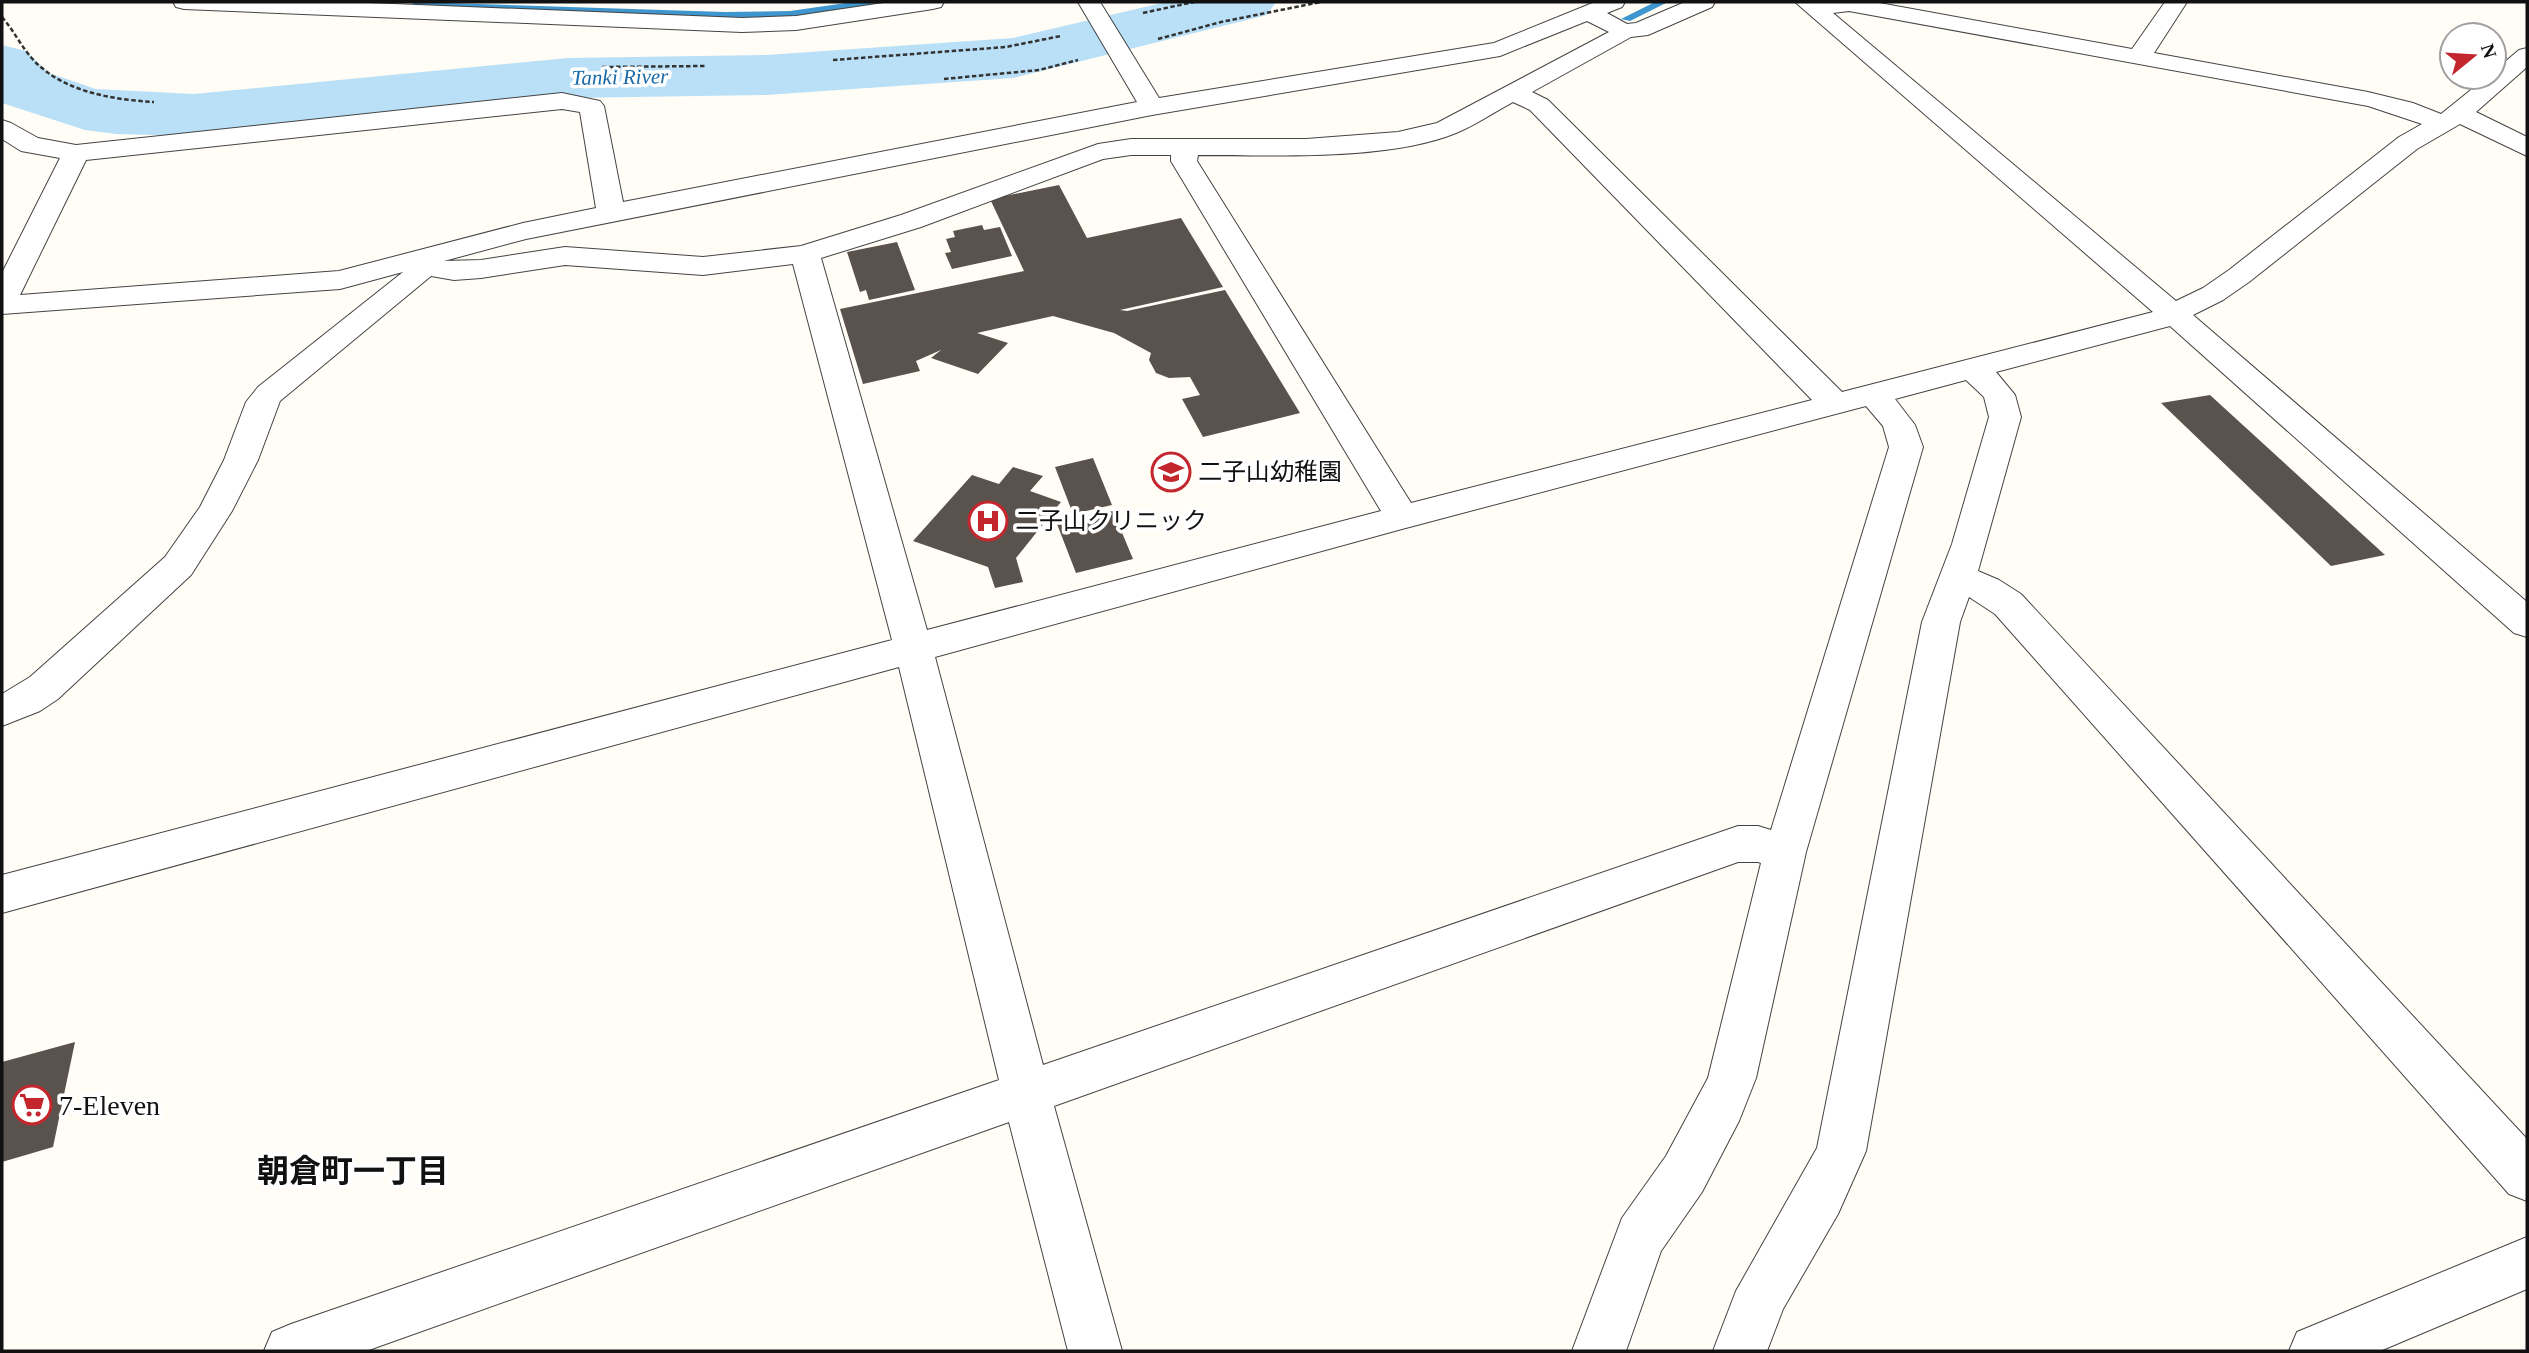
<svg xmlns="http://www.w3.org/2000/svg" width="2529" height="1353" viewBox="0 0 2529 1353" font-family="'Times New Roman','Noto Sans JP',serif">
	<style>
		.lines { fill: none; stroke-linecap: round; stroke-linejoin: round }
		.stream { fill: #3f96cf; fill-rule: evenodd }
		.river { fill: #b9e0f7; fill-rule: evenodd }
		.building { fill: #5a524d }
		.minor-casing { stroke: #444; stroke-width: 2 }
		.path { stroke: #333; stroke-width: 2.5; stroke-dasharray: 4.5 2.5; stroke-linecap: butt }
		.minor { fill: #fff; fill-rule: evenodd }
		.labels { text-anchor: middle; stroke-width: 7; stroke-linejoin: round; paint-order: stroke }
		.far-water-label { font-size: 21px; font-style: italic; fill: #1768a6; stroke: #fff }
		.poi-label { font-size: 24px; fill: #111; stroke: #fff; text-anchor: start }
		.near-poi-label { font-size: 28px; fill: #111; stroke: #fff; text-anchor: start }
		.near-neighbourhood-label { font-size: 32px; font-weight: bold; fill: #111; stroke: #fff }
	</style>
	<rect width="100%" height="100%" fill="#fffdf5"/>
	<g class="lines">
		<!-- stream -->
		<path class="stream" d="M307,2H345L346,3C338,8 315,7 307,2Z
			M853,2H877L872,5L790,17L725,18L415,8L410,5L415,2L725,12L790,11Z
			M1655,2H1668L1630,21L1621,19Z"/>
		<!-- river -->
		<path class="river" d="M1166,2H1276L1267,15L1013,78L766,95L568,98L194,136L116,134L85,130L2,103V45L26,51L49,73L96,89L194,94L568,58L766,55L1013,38Z"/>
	</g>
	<!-- building -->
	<path class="building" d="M1059,185L1087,238L1181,218L1223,287L1120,310L1127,311L1225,290L1300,413L1203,437L1182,399L1200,395L1190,377L1169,378L1156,373L1149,360L1151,353L1114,333L1053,316L977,333L1008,343L978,374L931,358L941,350L916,361L920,371L863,384L840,309L1024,271L990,199Z
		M982,225L984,230L1000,227L1012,256L952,269L945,253L951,252L946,239L955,237L953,231Z
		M897,242L915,290L869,300L866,290L860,292L847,252Z
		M2210,395L2385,555L2331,566L2161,403Z
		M1093,458L1112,505L1073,514L1055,467Z
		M1013,467L1043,476L1030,491L1061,502L1016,558L1023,582L995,588L988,567L913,541L972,475L999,484Z
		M1113,511L1133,559L1076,573L1057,524Z
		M75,1042L53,1147L2,1162V1062Z"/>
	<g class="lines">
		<defs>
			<path id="minor" d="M173,2H344L742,18L796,16L890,2H944L941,7L933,9L796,30L742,32L184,9L176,7Z
				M1078,2H1100L1159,98L1494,43L1595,2H1625L1622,7L1607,13L1627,24L1636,23L1685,2H1715L1712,7L1648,35L1631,37L1532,92L1548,100L1842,392L2153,312L1795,2H1874L2132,49L2165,2H2187L2154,53L2368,92L2413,103L2441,114L2487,77H2494V71L2519,50L2527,48V67L2476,112L2527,137V156L2460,124L2417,149L2249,282L2223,300L2193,315L2527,602V637L2514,633L2170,326L1996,372L2015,395L2021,417L1978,571L1999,580L2021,594L2527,1139V1201L2509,1194L1995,614L1969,597L1960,622L1866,1151L1838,1214L1783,1309L1767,1351H1713L1736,1291L1817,1148L1922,622L1952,544L1989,417L1984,397L1966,380L1895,399L1915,425L1923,447L1806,852L1756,1078L1739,1121L1702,1192L1661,1251L1626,1351H1572L1622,1218L1666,1156L1708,1078L1761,863L1758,862H1738L1054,1106L1122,1351H1068L1009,1122L366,1351H264L272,1332L291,1324L999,1080L899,667L2,913V875L892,640L793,264L703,275L565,265L481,278L454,280L431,276L280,401L258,460L232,511L191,575L58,699L40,711L2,726V694L30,677L165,557L200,507L224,460L246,402L258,387L403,272L340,289L2,314V273L60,158L21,151L2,139V120L11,123L38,138L76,145L562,93L600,101L604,106L623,202L1137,102ZM1849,11L2368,106L2422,124L2399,137L2229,270L2203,288L2176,301L1833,13ZM1587,21L1609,32L1437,123L1398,132L1306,139H1131L1098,144L901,215L801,246L703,257L565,247L481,260L444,261L526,239L1152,115L1500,56ZM1513,102L1530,110L1812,400L1411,503L1197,161L1198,155C1272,155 1388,161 1456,133C1476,125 1494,112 1513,102ZM562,109L580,112L596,208L523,223L339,271L20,295L86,160ZM1131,155H1171V161L1381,511L927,630L821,258L921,227L1103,159ZM1866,406L1883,426L1889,447L1771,830L1758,826H1738L1043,1065L935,657L1402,529Z
				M2527,1237V1289L2380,1351H2289L2297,1332Z"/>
		</defs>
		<!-- minor casing -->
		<use href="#minor" class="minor-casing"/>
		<!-- path -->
		<path class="path" d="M1143,13L1194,2
			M2,17C16,33 25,55 42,68C71,93 117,100 154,102
			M1158,39L1221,22L1321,2
			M833,60L1006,47L1061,36
			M602,67L705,66
			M944,79L1039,70L1078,60"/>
		<!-- minor -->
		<use href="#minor" class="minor"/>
	</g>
	<!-- icons -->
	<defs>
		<symbol id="school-ring" viewBox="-11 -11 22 22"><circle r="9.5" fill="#fff" stroke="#c4262e" stroke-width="1.5"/><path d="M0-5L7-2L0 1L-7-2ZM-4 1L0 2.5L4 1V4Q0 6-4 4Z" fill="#c4262e"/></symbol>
		<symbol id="hospital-ring" viewBox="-11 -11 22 22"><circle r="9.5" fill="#fff" stroke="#c4262e" stroke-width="1.5"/><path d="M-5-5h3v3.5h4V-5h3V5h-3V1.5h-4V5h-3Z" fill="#c4262e"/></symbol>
		<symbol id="supermarket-ring" viewBox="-11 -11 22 22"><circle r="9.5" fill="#fff" stroke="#c4262e" stroke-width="1.5"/><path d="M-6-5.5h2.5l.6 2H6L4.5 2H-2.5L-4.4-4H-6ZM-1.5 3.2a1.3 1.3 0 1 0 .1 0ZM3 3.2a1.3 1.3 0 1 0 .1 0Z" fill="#c4262e"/></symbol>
	</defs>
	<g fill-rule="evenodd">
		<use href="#school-ring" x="1149" y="450" width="44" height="44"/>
		<use href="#hospital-ring" x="966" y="499" width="44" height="44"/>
		<use href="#supermarket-ring" x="10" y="1083" width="44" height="44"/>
	</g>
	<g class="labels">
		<!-- far-water labels -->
		<g class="far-water-label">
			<text transform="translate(620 77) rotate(-1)" y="7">Tanki River</text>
		</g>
		<!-- poi labels -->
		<g class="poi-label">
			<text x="1198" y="480">二子山幼稚園</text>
			<text x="1015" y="529">二子山クリニック</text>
		</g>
		<!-- near-poi labels -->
		<g class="near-poi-label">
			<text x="59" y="1115">7-Eleven</text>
		</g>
		<!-- near-neighbourhood labels -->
		<g class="near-neighbourhood-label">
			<text x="353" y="1182">朝倉町一丁目</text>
		</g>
	</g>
	<!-- border -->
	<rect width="2529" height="1353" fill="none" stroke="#111111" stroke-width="7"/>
	<!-- north arrow -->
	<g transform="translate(2473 56) rotate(72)"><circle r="33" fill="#ffffff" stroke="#a0a0a0" stroke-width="2"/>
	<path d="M0-5L12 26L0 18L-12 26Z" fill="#c4262e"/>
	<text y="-10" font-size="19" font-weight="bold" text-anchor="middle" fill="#111111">N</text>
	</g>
</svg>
